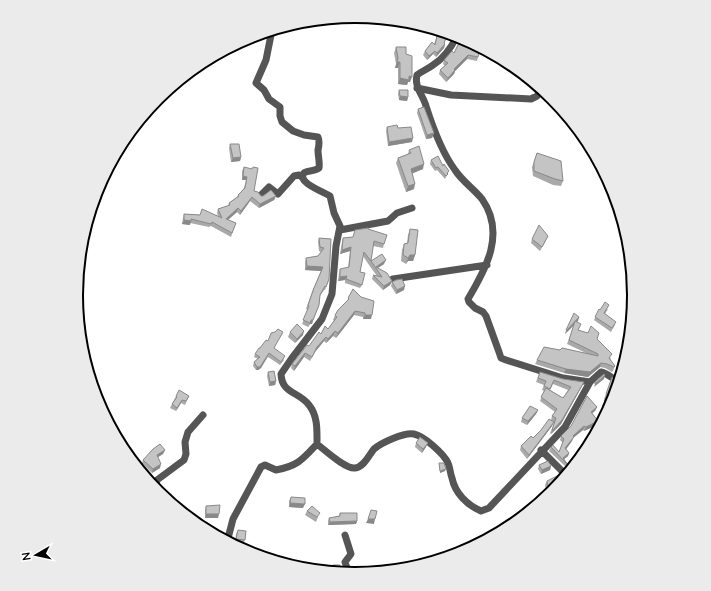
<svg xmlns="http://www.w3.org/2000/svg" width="711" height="591" viewBox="0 0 711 591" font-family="Lato,sans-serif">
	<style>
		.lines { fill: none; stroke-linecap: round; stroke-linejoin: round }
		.street { stroke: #555; stroke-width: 7 }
		.wall { fill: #a9a9a9; fill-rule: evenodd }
		.shaded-wall { fill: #898989 }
		.building { fill: #c4c4c4; stroke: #898989 }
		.rim { fill: none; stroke: #000; stroke-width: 2 }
	</style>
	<rect width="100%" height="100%" fill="#fff"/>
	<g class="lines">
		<!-- street -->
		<path class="street" d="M457,36C452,46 443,59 433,65C428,69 422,71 417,75C414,87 423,95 426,106C432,125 443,154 455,170C462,181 474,189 482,199C506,233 486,269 468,299L469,302L475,308L483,312L486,316L499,352L501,358L506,360L563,378L590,382L601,372C609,374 612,379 620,382
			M417,88L451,95L531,99L537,96L541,88
			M261,195L269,187L278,194L294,176L299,175L303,178
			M340,230L388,221L397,213L412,208
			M393,279L487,265
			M317,444C325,450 345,469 355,468C364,467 369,455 374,449C381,443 404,432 414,434C424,436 444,454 448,463C450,467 450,473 452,478C455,493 467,505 481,511L489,508L565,427L590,382
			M541,450L567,476
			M578,463L579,461
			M155,490L157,480L184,460L186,454L185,442L188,432L203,415
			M345,535L351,554L345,562L349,574
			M227,542L233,519L261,467L265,465L276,470C298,466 303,459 317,444C317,431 318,416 309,405C298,391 282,394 281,374L292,358L322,319L332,294L336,246L340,226L334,213L330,196C326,193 295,182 304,173C307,170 314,172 319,168C320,162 318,157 318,150C319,145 320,142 318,137L304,135L293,131L282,122L280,116V107L269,99L264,90L256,83L266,60L272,30"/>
	</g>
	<!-- wall -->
	<path class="wall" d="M437,29L449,33L444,43L445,44L444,48L436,57L433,54L427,60L423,55L425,51L434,44L437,36L440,32Z
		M461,37L478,57L477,61L467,59L455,71L454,74L446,82L439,74L440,70L445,66L443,64L444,60L454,53Z
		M396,47L406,54L410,82H408L407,85L398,84V68H395L396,64L394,53Z
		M399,90L408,97L407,101L399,100L398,94Z
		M418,109L434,133L432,138L426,139L417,113Z
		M387,127L398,128L412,142L388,146L386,131Z
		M230,144L241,157L240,161L231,162L229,148Z
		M409,150L423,169L412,173L414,189L406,192L396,163L398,158L408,154Z
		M537,153L563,181L561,186L553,185L533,176L532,167Z
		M431,160L443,166L448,174L446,177L445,179L437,170L435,171L430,164Z
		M244,167L254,191L261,196H276L274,200L259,208L250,201L240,215L237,212L228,220L236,223L231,237L211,226L209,227L190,223V225L182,224L183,218L184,214L218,216L217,213L218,209L228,206L229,203L237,197L238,195L244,188L246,180H242V171Z
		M368,229L384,244L383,248L373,246L371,261L369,265L363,256L360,272L362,285L360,288L345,283V280L338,281L339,273L340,269L348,268L350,251L340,254L342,242L343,238L353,237L355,230Z
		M410,229L415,255L413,261H408L406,264L401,261L402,250L404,244L407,243L408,235Z
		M548,236L546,240L540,251L531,243L532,239Z
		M319,238L331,239L329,279L325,290H324L320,296L319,305L312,324H310L308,327L302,324L308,310L306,309L312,292L321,271L305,270V262L306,258L318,256L321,252L319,251L318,242Z
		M371,261L384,264L378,268L392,281L390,285L383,290L372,279L373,275L377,276L369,265Z
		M392,282L404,290L396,294L391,286Z
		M353,289L371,319H363V317L354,315L336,338L333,336L326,343L324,341L315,352L310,361L304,357L294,371L291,368L292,364L309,346L321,334L328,329L334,321L333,320L335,315L347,301Z
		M599,309L600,310L608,309L605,314L615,325L611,332L594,320Z
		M579,317L577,322L578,330L597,339L611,359H610L615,366L613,371L612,372L605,368L600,367L588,377L564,373L535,364L537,360L560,350L586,353L567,344L574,325L565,334L566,330Z
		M290,332L303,335L295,343L288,337Z
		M281,335L274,348L284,360L280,365L268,357L261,368L258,370H256L253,366L254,362L258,359L254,357L255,354L268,341Z
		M620,358L627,360L622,374L616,370Z
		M268,372L276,381L275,385L269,386L267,376Z
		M540,372L582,386L561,424L551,434L550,433L555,422H554L552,426L527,459L520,450L521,446L533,438L551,420L552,416L555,412L540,401L544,391L542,390L544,385L536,382ZM553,384L568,390L563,398L550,390Z
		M612,377L614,403L610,410L602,406L605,400L604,399Z
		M176,396H189L185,405L181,403L176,411L170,408Z
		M597,407L595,411L592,413L598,421L597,425L584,431L583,430L573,438L572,441L566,449L569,453L568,456L564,459L568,465L567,468L549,451L551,447L559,452L563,443L560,440L561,436Z
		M538,410L536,414L527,425L521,422L522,418Z
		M416,443L426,447L422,453L415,447Z
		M165,450L163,454L158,457L160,468L152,473L142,463L143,460Z
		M439,463L445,471L440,473L439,465Z
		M539,465L551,466L550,470L541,474L538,469Z
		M547,481H560L559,486L554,492L550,493L546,491L545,485Z
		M291,497L303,508L289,507V501Z
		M206,506L218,518H205V510Z
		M307,511L318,517L316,522L305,515Z
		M340,513L357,521L356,524L328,525V521L329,518L339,516Z
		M238,530L245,540L243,544L235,543L236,534Z
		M333,565L340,573H332V569Z"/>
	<!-- shaded-wall -->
	<path class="shaded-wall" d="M445,44L444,48L436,57L437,53Z
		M435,51L433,54L427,60L429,56Z
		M468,55L467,59L455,71L454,74L446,82L448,78L454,69Z
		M397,62H400L398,68H395Z
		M409,76L412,77L410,82H408L407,85L398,84L400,78Z
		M400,96L408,97L407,101L399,100Z
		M434,133L432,138L426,139L427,135Z
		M413,138L412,142L388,146L389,142Z
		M241,157L240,161L231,162L233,158Z
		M424,164L423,169L409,175L411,169Z
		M243,176L247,177L246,180H242Z
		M415,184L414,189L406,192L408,186Z
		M276,196L274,200L259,208L260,204Z
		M252,197L250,201L240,215L241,211Z
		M238,208L237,212L224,223L226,219Z
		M184,220L191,221L190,225L182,224Z
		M351,247L350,251L340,254L342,250Z
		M410,255H415L413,261H408L406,264L408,258Z
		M386,260L384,264L376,269V267Z
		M307,266L323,267L321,271L305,270Z
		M347,276L345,280L338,281L340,277Z
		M392,281L390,285L383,290L384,286Z
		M405,286L404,290L396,294L397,290Z
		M355,311L354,315L336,338L338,333Z
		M365,315H372L371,319H363Z
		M579,317L578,321L565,334L567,330Z
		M311,320H313L312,324H310L308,327Z
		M304,331L303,335L295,343L297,339Z
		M335,331L333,336L326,343L328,339Z
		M326,337L324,341L315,352L310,361L317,347Z
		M269,353L261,368L258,370H256L257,367Z
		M305,353L304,357L294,371L295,366Z
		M601,363L600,367L588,377L564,373L566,369Z
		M605,375L604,379L594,387L595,384Z
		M276,381L275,385L269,386L270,382Z
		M584,382L582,386L561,424L551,434L553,430Z
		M182,400L181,403L176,411L177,408Z
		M597,407L595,411L590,415L591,412Z
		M538,410L536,414L527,425L528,421Z
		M598,421L597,425L584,431L586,427Z
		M554,422L552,426L527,459L529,455Z
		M584,426L583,430L573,438L572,441L564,452L565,448L573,436Z
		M428,443L426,447L422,453L423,449Z
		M165,450L163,454L155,459L157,455Z
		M569,453L568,456L563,460V458Z
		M161,464L160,468L152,473L153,469Z
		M551,466L550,470L541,474L542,470Z
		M446,469L445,471L440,473V471Z
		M558,487L554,492L550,493L551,489Z
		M290,503L305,504L303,508L289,507Z
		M206,514H219L218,518H205Z
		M368,519H375L374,524L366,523Z
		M357,521L356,524L328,525L330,522Z"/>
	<!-- building -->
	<path class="building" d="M441,31L448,33L444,43L445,44L437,53L435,51L429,56L425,51L432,42L435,45L437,36Z
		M462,37L481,47L478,57L468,55L454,69L455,70L448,78L440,70L448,63L444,60L452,51L454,53Z
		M396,47H406V54L412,56V77L409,76V80L400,78V62H397L398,58Z
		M399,90H408V97L400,96Z
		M424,107L434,133L427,135L418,109Z
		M397,125L398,128L411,127L413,138L389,142L387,127Z
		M230,144H239L241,157L233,158Z
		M419,146L424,164L411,169L415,184L408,186L398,158L411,153L409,150Z
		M537,153L561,161L563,181L555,179L534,171V162Z
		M438,156L443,166L444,164L449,171L447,173L448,174L446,176L438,167L436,168L431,160Z
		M244,167L252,169L253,167L258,168L254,191L258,192L261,196H263L271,190L276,196L260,204L252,197L241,211L238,208L226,219L236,223L232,233L212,222L211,224L191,219V221L184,220V214L200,215L202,209L222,218L218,209L230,205L229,203L239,196L238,195L245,188L247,177L243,176Z
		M539,225L548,236L542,247L532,239Z
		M368,228V229L387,235L384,244L374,241L371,261L364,252L360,272L365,273L362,285L346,279L347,276L340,277V269L349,267L351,247L342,250L343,238L353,237L355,230Z
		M410,229L418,230L415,255H410L408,258L403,255L404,244L408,243Z
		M319,238L331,239L329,279L326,287L325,286L320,295L319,305L313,320H311L310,323L303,320L309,306L308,305L314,288L323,267L307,266L306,258L318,256L324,248L320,247Z
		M382,254L386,260L376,267L387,273L392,281L384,286L373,275L382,277L371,261Z
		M402,279L405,286L397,290L392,282L396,280Z
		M353,289L361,297L374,301L372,315H365V313L355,311L338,333L335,331L328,339L326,337L317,347L312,357L305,353L295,366L292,364L307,345L309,346L319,332L321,334L325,326L328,329L337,317L335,315L338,310L349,299L348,298Z
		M605,302L609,305L604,313L616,322L612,328L595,317L599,309L600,310Z
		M574,313L579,317L567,330H566Z
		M575,321L581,324L578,330L588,333L591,326L599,333L597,339L612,354L609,358L615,366L614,367L607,364L601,363L590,372L566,369L537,360L544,347L560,350L562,348L598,356V354L569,340Z
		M297,324L304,331L297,339L290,332Z
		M278,329L283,332L274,348L285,356L281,362L269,353L262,364L260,367H257L254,362L260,357L255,354L259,348H260L266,340L268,341L271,333L275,332Z
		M620,358L627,360L624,368L618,364Z
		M274,371L276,381L270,382L268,372Z
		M540,372L563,379L584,382L562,420L553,430H552L556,418L552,416L557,409L541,397L546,388L563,398L571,387L554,380L550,389L544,386L546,381L538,378Z
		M604,374L605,375L595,384V382Z
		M612,377L620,381L612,405L604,401L608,395L606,394Z
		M179,390L189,396L186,401L182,400L177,408L172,404L177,397L176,396Z
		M587,396L597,407L591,412L598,421L586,427L584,426L573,436L574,437L565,448L569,453L563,458L568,465L551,447L553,445L559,452L564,439L561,436L571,426Z
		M530,406L538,410L528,421L522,418Z
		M549,419L554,422L529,455L521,446L531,436L533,438L541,430Z
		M420,437L428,443L423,449L416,443Z
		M160,444L165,450L157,455L161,464L153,469L143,460L153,449Z
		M548,461L551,466L542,470L539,465Z
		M439,463H444L446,469L440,471Z
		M142,474H143L148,479L147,480Z
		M559,475L560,481L558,482L559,486L551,489L548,487L547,481Z
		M291,497L305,498V504L290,503Z
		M220,505L219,514H206V506Z
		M312,506L320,513L317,517L307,511Z
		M371,510L377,511L375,519H368Z
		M340,513H357V521L330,522L329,518L340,516Z
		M238,530L246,531L245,540L236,539Z
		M243,546L254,550L253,554L268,556V560L248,554L241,550Z
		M470,546H477L469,550Z
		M333,565H340V573H334Z"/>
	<!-- crop -->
	<path d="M0 0H711V591H0ZM83 295a272 272 0 1 1 544 0a272 272 0 1 1-544 0Z" fill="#ebebeb" fill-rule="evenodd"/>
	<path class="rim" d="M83 295a272 272 0 1 1 544 0a272 272 0 1 1-544 0Z"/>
	<!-- north arrow -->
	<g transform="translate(36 555) rotate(261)" stroke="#ffffff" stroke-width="3" paint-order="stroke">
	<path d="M0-3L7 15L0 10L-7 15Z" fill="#000000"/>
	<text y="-6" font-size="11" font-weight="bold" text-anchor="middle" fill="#000000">N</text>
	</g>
</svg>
